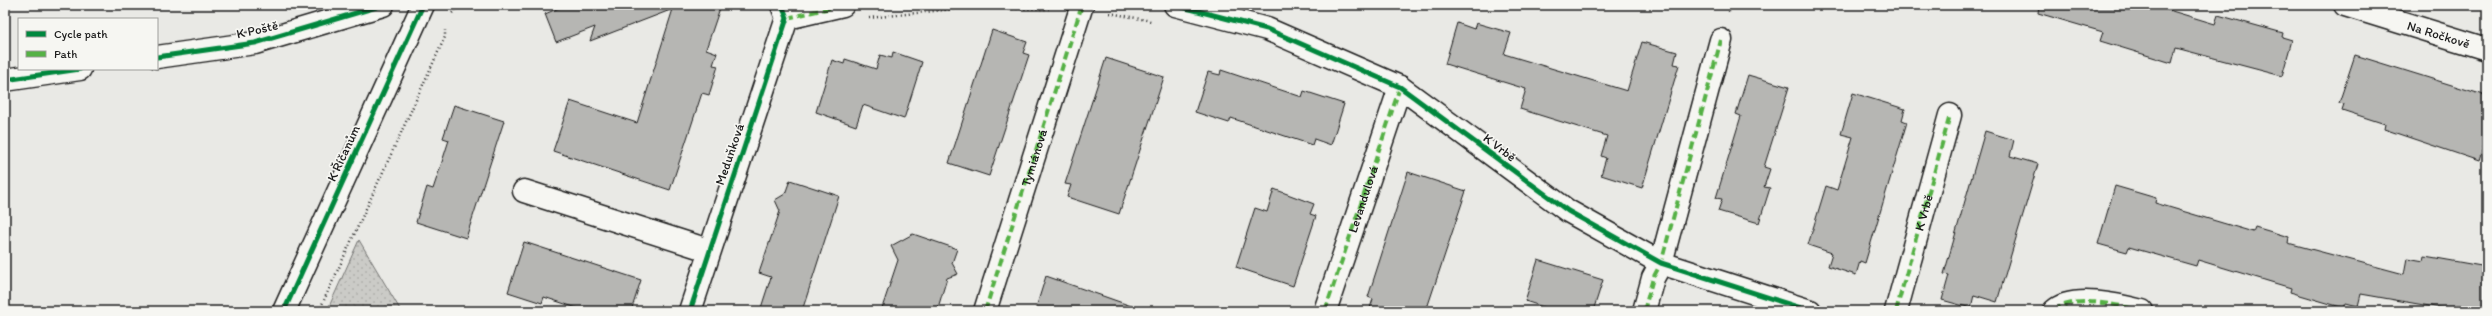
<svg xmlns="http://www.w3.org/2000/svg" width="2492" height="316" viewBox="0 0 2492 316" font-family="Itim,sans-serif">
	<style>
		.grass { fill: url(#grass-dots); stroke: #747472 }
		.building { fill: #b6b6b3; stroke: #1c1c1c }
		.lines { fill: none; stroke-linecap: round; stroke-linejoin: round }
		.minor-casing { stroke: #1c1c1c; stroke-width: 25 }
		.path { stroke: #1c1c1c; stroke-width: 2.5; stroke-dasharray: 1 3; stroke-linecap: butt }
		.minor { stroke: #f6f6f2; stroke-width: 22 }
		.quiet { stroke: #55b145; stroke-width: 4; stroke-dasharray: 8 4; stroke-linecap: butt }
		.cycleway-casing { stroke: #f6f6f2; stroke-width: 8 }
		.cycleway { stroke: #00873e; stroke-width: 5 }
		.labels { text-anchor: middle; stroke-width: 3.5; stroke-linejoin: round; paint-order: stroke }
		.street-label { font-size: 13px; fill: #1c1c1c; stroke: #f6f6f2 }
	</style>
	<defs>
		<pattern id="grass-dots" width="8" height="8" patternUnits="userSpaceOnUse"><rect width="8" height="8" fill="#cbcbc7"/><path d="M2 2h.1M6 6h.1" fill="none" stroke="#aeaeaa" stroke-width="1.8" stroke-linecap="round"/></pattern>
	</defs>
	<rect width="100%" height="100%" fill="#e9e9e5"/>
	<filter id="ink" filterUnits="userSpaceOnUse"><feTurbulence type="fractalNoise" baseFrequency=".025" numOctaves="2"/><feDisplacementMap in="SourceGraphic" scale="8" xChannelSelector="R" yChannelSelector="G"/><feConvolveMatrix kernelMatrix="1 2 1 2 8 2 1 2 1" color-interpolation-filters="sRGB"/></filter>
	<g filter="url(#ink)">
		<!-- grass -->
		<path class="grass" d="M359,240L401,311H327Z"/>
		<!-- building -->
		<path class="building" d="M566,5H721L706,49L717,53L713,65L718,66L709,95L702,93L670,190L553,151L570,101L637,123L673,9L590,41L595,27L556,42L545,14Z
			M2039,5H2152L2215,24L2218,15L2283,33L2282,37L2292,40L2282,76L2176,48L2172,63L2100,41L2103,32L2038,13Z
			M1457,23L1474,29L1476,23L1511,33L1504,54L1627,91L1642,42L1677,52L1674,64L1679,65L1642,188L1601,175L1606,158L1601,156L1607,136L1520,109L1526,89L1445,64Z
			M992,30L1027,42L1023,53L1029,55L989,176L949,163Z
			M893,52L922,62L904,119L863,105L856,126L816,112L832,60L844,64L845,59L876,69L880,55L892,58Z
			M2355,55L2487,96V135L2479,161L2384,129L2385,124L2342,110L2344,104L2339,103Z
			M1106,58L1164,77L1119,214L1067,197L1071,185L1065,184Z
			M1221,70L1302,97L1304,91L1344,104L1331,145L1314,139L1312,145L1231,118L1229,123L1195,112L1208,72L1220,75Z
			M1748,75L1789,87L1764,167L1770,169L1764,187L1770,188L1759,223L1718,211L1722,199L1716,198L1741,116L1736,114Z
			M1853,93L1905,109L1902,120L1907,122L1865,263L1860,261L1856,275L1828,266L1832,253L1808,245L1826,186L1837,190L1853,137L1841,134Z
			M454,105L504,121L466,238L416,222L427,187L433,189L441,165L449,140L443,138Z
			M1985,131L2014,140L2010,156L2038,164L1997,302L1974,295L1971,308L1942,300L1949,275L1944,274Z
			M1408,172L1466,191L1426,311H1369L1373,299L1368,297Z
			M790,180L839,196L802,311H760L771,277L759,273L780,211L775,200L785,194Z
			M2115,186L2156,198L2155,203L2253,232L2255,227L2289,237L2288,243L2404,274L2407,258L2424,261L2425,256L2487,267V311H2458L2361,294L2358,306L2346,303L2344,308L2290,292L2291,288L2198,260L2196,266L2129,247L2127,252L2098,244Z
			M1274,189L1314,204L1310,214L1316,216L1293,286L1236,267L1255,208L1267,212Z
			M913,234L957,249L952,263L958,274L947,278L937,311H881L898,260L891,246Z
			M524,242L641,280L631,311H586L544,297L542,303L508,292Z
			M1538,260L1603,280L1593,311H1556L1525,301Z
			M1046,276L1134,307V311H1035Z"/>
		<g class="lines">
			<defs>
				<g id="minor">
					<path d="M1175,5L1267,29L1400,87L1568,211L1661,263L1810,311"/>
					<path id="s1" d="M2345,5L2487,49"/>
					<path d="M787,18L843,5"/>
					<path d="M157,57L255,43L383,5"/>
					<path d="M5,80L80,69"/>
					<path d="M524,191L708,250"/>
					<path d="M284,311L423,5"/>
					<path d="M690,311L787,18L782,5"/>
					<path id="s2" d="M985,311L1082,5"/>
					<path id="s3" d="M1325,311L1400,87"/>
					<path d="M1644,311L1653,278L1661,263L1721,40"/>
					<path d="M1896,311L1950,115"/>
					<path d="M2054,311C2072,294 2119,305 2142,311"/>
				</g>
			</defs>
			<!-- minor casing -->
			<use href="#minor" class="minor-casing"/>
			<!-- path -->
			<path class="path" d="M1729,12L1731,5
				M452,13L460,5
				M1110,13L1151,21
				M869,18L963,8L1049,9
				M319,311L445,37V30"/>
			<!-- minor -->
			<use href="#minor" class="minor"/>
			<!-- quiet -->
			<g class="quiet">
				<path d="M787,18L843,5"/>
				<path d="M985,311L1082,5"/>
				<path d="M1325,311L1400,87"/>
				<path d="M1644,311L1653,278L1661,263L1721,40"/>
				<path id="s4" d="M1896,311L1950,115"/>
				<path d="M2054,311C2072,294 2119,305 2142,311"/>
			</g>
			<defs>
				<path id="cycleway" d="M1175,5L1267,29L1400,87L1568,211L1661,263L1810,311
					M157,57L255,43L383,5
					M5,80L80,69
					M284,311L423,5
					M690,311L787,18L782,5"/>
			</defs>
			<!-- cycleway casing -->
			<use href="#cycleway" class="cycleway-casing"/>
			<!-- cycleway -->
			<use href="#cycleway" class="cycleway"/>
		</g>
	</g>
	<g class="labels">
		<!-- street labels -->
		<g class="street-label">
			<text transform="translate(257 29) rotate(-13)" y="5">K Poště</text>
			<text dy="5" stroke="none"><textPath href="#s1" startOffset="98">Na Ročkově</textPath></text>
			<text transform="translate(1500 147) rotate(37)" y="5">K Vrbě</text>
			<text transform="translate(343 153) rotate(-65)" y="5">K Říčanům</text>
			<text transform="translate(729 154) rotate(-71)" y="5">Meduňková</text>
			<text dy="5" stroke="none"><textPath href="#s2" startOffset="161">Tymiánová</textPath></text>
			<text dy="5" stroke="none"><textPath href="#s3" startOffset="118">Levandulová</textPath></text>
			<text dy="5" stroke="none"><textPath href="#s4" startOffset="102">K Vrbě</textPath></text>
		</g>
	</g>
	<!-- margin -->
	<rect width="2492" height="316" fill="none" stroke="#f6f6f2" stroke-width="20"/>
	<rect x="10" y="10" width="2472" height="296" fill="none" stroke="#1c1c1c" stroke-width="1.5" filter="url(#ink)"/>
	<!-- legend -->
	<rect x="18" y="18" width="140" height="52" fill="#f6f6f2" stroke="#9f9f9c"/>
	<rect x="26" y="31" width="20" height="6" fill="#00873e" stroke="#9f9f9c"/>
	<text x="54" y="38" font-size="12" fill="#1c1c1c">Cycle path</text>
	<rect x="26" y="51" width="20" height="6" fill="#55b145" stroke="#9f9f9c"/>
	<text x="54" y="58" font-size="12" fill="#1c1c1c">Path</text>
</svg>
